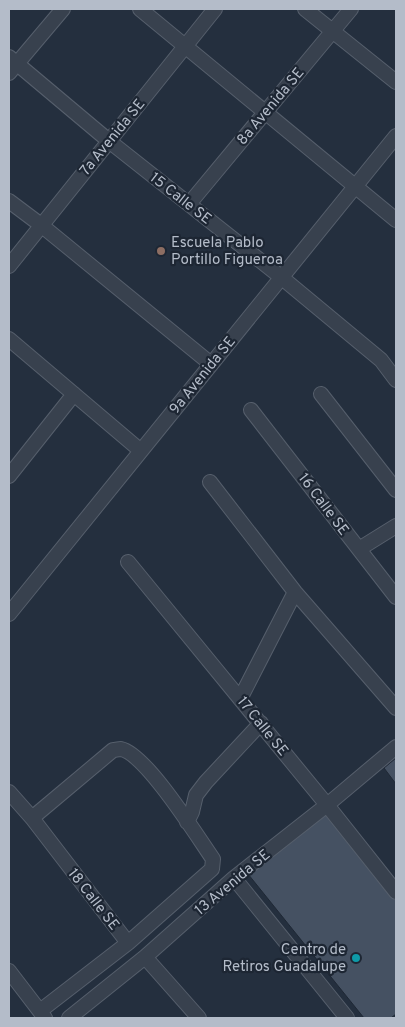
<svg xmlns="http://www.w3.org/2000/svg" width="405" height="1027" viewBox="0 0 405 1027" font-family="Overpass,sans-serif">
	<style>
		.building { fill: #455162; stroke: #1f2835 }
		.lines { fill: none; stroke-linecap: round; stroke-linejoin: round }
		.minor-casing { stroke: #565f6c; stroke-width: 16 }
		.minor { stroke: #38414e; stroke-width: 14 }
		.education-dot { fill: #8d6e63; stroke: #1d2633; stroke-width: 2 }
		.culture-dot { fill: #0f9aa8; stroke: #1d2633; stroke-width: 2 }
		.labels { text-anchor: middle; stroke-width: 4.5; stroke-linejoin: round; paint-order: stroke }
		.street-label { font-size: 15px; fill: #b4bcc9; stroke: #1d2633 }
		.poi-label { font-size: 15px; fill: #b4bcc9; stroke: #1d2633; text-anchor: start }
	</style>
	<rect width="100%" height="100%" fill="#242f3e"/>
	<!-- building -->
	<path class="building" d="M396,758V784L384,768Z
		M326,813L396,901V1014L391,1018H364L248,874Z"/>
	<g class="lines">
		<defs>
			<path id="minor" d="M140,9L396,220
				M305,9L396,82
				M9,57L109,141L281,277L381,360L396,380
				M9,73L63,9
				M9,201L41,225L211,364
				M189,204L351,9
				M9,266L215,9
				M9,339L141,451
				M321,394L396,490
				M251,410L396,597
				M9,476L74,394
				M210,482L295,592L396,708
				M359,549L396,526
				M128,562L327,805L396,892
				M9,614L396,136
				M240,699L295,592
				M9,792L32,818L128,943L40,1011
				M32,818L113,750C115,750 118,749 121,749C146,754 197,836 213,859L212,869L128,943
				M187,822L192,812L196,795L206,782L261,723
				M234,878L347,1018
				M145,957L199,1018
				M9,971L45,1018
				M69,1018L145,957L234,878L327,805L396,747"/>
		</defs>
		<!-- minor casing -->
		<use href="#minor" class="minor-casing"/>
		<!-- minor -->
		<use href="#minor" class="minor"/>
	</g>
	<!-- markers -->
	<circle class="education-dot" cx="161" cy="251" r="5"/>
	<circle class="culture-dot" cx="356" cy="958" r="5"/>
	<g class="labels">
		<!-- street labels -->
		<g class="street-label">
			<text transform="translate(270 106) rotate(-50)" y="5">8a Avenida SE</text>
			<text transform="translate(112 137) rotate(-51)" y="5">7a Avenida SE</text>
			<text transform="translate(181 198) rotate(38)" y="5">15 Calle SE</text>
			<text transform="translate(202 375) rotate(-51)" y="5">9a Avenida SE</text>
			<text transform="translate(324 504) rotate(53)" y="5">16 Calle SE</text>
			<text transform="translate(263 726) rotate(51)" y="5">17 Calle SE</text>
			<text transform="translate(232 882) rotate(-40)" y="5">13 Avenida SE</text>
			<text transform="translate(94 899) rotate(52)" y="5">18 Calle SE</text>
		</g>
		<!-- poi labels -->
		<g class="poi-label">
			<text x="171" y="247">Escuela Pablo<tspan x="171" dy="17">Portillo Figueroa</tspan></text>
			<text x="346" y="954" text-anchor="end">Centro de<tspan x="346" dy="17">Retiros Guadalupe</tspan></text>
		</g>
	</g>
	<!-- border -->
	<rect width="405" height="1027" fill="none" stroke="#b4bcc9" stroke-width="20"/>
</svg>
